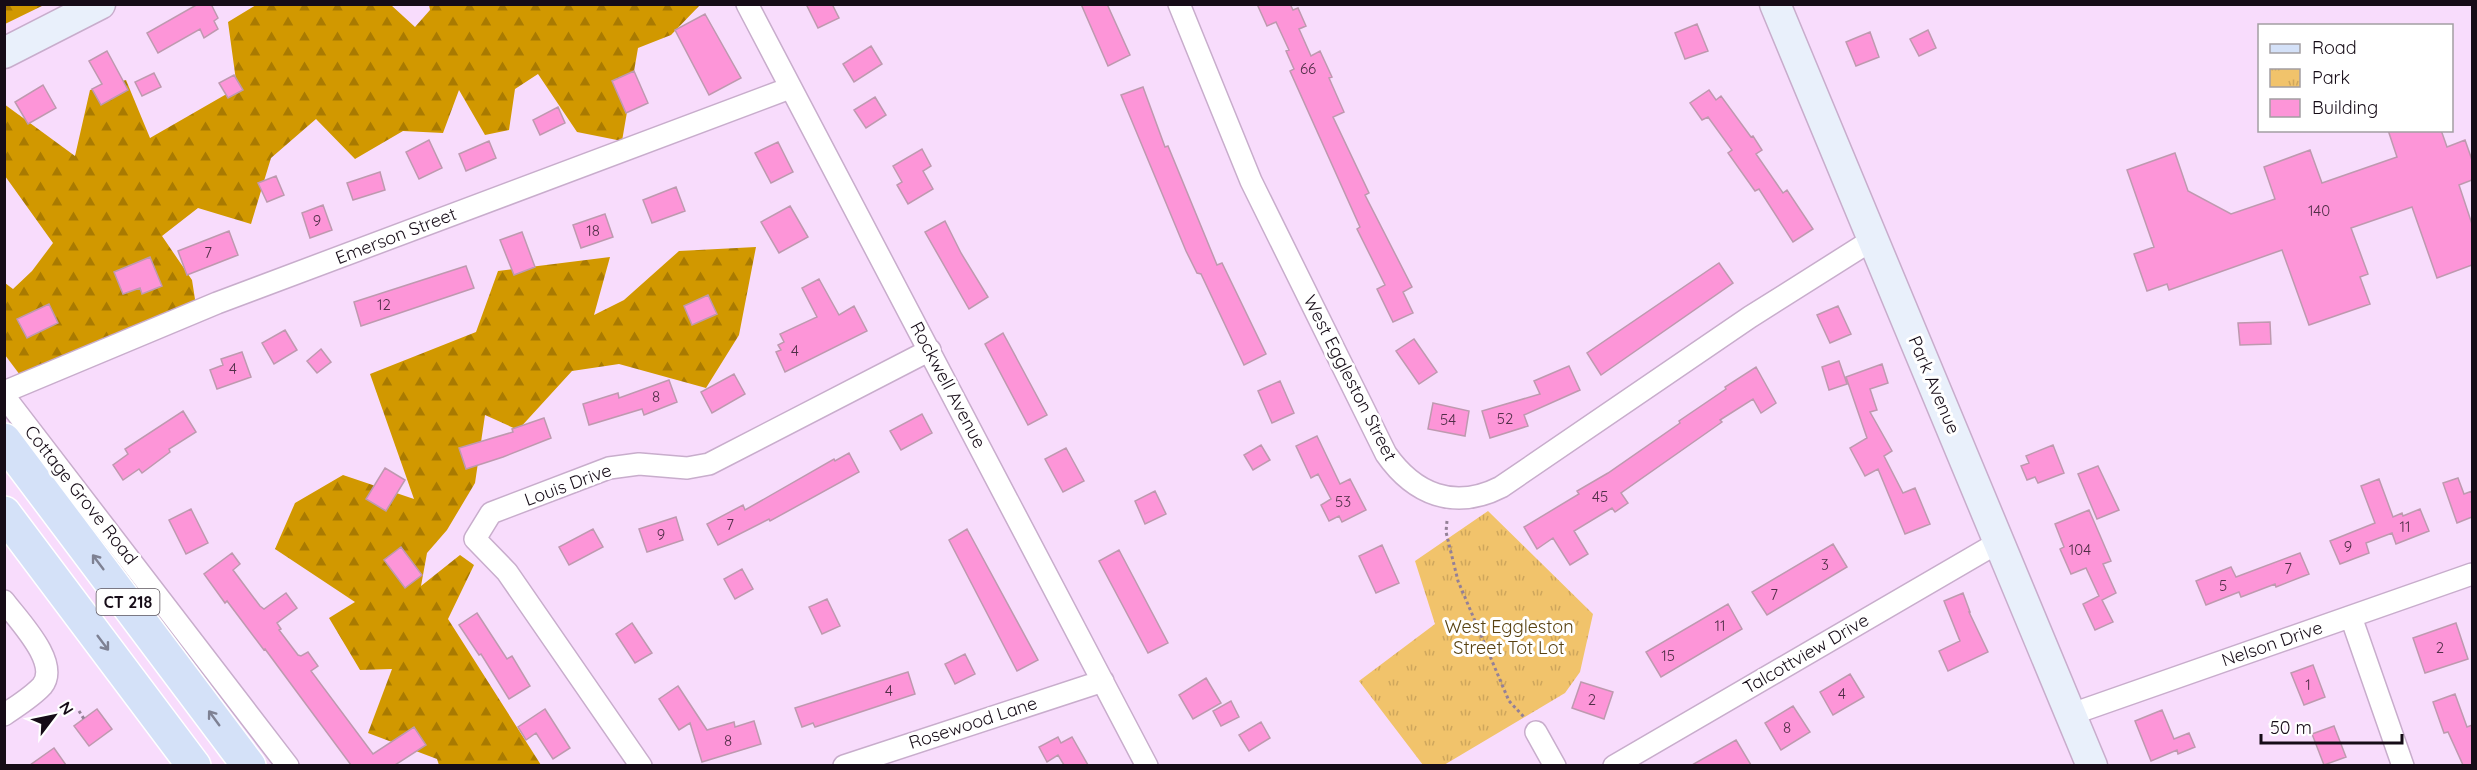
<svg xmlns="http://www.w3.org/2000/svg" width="2477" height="770" viewBox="0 0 2477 770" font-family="Quicksand,sans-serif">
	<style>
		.forest { fill: url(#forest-firs) }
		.park { fill: url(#park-tufts) }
		.building { fill: #fd95d8; stroke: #be99af; stroke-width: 1.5 }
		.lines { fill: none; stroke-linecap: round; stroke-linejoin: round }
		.street-casing { stroke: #c8adcc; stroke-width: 24 }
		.secondary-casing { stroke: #c8adcc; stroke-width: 33 }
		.primary-casing { stroke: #fff; stroke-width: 36 }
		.path { stroke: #948097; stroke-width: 3; stroke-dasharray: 3 3; stroke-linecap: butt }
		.street { stroke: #fff; stroke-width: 21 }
		.secondary { stroke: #e9f0fb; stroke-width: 30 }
		.primary { stroke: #d4e1f8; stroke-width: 33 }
		.oneway { stroke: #7e8193 }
		.labels { text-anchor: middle; stroke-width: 6; stroke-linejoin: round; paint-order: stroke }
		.number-label { font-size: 15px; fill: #502e47 }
		.shield { fill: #fff; stroke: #5c555d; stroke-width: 1.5 }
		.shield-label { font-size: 16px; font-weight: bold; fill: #160c17 }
		.street-label { font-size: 18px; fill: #160c17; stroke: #fff }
		.park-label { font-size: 18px; fill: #584110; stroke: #fff }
	</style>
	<defs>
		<pattern id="forest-firs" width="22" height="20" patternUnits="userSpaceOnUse" patternTransform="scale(1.5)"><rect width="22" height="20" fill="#d19800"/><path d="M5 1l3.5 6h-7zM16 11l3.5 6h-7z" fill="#a97a01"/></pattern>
		<pattern id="park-tufts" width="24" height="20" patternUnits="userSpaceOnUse" patternTransform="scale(1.5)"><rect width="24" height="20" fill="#f1c36b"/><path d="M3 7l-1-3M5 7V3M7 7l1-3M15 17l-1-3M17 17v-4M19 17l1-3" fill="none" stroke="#cea65c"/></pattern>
	</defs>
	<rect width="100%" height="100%" fill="#f8dcfc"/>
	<!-- forest -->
	<path class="forest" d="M5,4H44V5L5,24Z
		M256,5H391L415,27L430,10L429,5H700L671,35L638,48L622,141L577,132L538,74L515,89L509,130L485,135L459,90L443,133L403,131L355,159L316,119L271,158L251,224L198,208L162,236L192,280L197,312L26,383L5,355V283L13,289L32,271L53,243L5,176L4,104L75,156L90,90L126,80L150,138L237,88L228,22Z
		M756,247L739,335L706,388L619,364L572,371L518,430L485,415L475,483L447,530L427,553L421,586L460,555L474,565L448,619L541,765H439L437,759L368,733L392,669L360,670L329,618L355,602L275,549L295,503L343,475L414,499L370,374L476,332L498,271L610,257L594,315L624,300L679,251Z"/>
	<!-- park -->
	<path class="park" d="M1488,511L1593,614L1580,672L1565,693L1444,765H1423L1359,681L1435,624L1415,561Z"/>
	<!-- building -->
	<path class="building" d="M198,4H211L218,18L214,21L218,29L204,38L200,29L158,53L147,33Z
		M806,4H832L839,18L818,28Z
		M1081,4H1107L1130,55L1108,66Z
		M1257,4H1290L1293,10L1298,8L1306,26L1299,29L1311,56L1320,51L1332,77L1329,78L1344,112L1333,117L1369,193L1365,195L1412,287L1403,292L1413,313L1393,322L1377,289L1385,285L1357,229L1360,227L1290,71L1294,69L1286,51L1289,50L1276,22L1267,26Z
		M705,14L741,78L709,95L675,30Z
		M1697,24L1708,51L1685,59L1675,33Z
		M1928,30L1936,48L1919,56L1910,39Z
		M1870,32L1879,57L1856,66L1846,42Z
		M871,46L882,64L854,82L843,64Z
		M107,51L128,90L101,105L92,89L102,84L89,61Z
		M634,71L648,103L626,113L612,81Z
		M154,73L161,87L142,96L135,82Z
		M234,75L243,90L228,98L219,83Z
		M43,85L56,108L28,124L15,102Z
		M1143,87L1165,147L1168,146L1217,265L1222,263L1266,354L1244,365L1201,274L1197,273L1186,251L1121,95Z
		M1709,90L1716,100L1721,96L1751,137L1753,136L1762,150L1756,154L1783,193L1787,190L1813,229L1793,242L1759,189L1755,191L1728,153L1732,150L1708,117L1702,120L1690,103Z
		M875,97L886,115L866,128L854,110Z
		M558,107L565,123L540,135L533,120Z
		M2388,130H2441L2447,147L2465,140L2472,160V180L2459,185L2472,224V265L2437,278L2412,207L2351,228L2368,274L2360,277L2370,304L2309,325L2282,250L2169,290L2167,284L2147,291L2134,254L2154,247L2127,170L2175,153L2188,191L2231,214L2275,199L2264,167L2310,150L2322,183L2397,157Z
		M429,140L442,168L419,179L406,152Z
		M489,141L496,158L466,171L459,154Z
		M778,142L793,172L771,183L755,153Z
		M922,149L931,166L923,171L933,189L908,204L897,185L902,182L893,166Z
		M380,172L385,190L353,200L347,183Z
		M276,176L284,195L267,202L258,183Z
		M676,187L685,211L652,223L643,200Z
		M323,205L332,230L310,238L302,213Z
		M790,206L808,237L779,253L761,222Z
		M605,214L613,237L581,248L573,225Z
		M945,221L961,253L988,297L969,309L925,232Z
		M229,231L238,255L187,275L178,251Z
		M522,232L535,267L514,275L500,240Z
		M150,257L162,286L142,294L140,288L123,294L114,272Z
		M1719,263L1733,283L1601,375L1587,353Z
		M466,266L474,288L361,326L354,302Z
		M819,279L839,315L854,306L867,331L785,372L776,352L781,350L778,345L784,342L780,334L817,317L802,288Z
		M708,295L717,314L692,325L684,306Z
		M49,304L58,323L27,338L17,319Z
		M1838,306L1851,334L1830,343L1817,315Z
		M2270,322L2271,344L2240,345L2238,323Z
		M285,330L297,350L274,364L262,343Z
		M1003,333L1047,415L1028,425L985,344Z
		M1414,339L1437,372L1419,384L1396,351Z
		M321,349L331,362L317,373L307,361Z
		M242,352L251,377L217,389L210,370L223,365L221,359Z
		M1839,361L1847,384L1829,390L1822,367Z
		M1882,364L1888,383L1870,389L1877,410L1870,412L1892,451L1884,456L1903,493L1915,488L1930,524L1905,534L1878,469L1865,476L1850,448L1867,438L1846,377Z
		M1569,366L1580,390L1524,415L1528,426L1490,438L1482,411L1540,394L1534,381Z
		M1756,367L1776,403L1761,413L1753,399L1720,420L1722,422L1621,493L1628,503L1615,512L1612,508L1574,531L1588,554L1570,565L1553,538L1537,549L1524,527L1579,494L1577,491L1608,473L1680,423L1679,421L1726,389L1725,387Z
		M734,374L745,394L712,413L701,392Z
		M669,380L677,402L644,415L642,409L589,425L583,404L618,393L619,398Z
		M1280,381L1294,413L1272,423L1258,391Z
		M1433,403L1469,411L1465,436L1428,429Z
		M183,411L196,432L169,449L170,452L142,473L139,469L123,480L113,465L128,454L125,449Z
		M922,414L932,433L901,450L890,431Z
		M544,418L551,438L503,457L466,469L459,448L513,432L512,429Z
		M1317,436L1340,484L1350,479L1366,510L1342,522L1339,516L1329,521L1321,505L1331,499L1318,474L1311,478L1296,446Z
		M1261,445L1270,460L1253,470L1244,455Z
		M2053,445L2064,473L2038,483L2035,477L2027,480L2021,466L2029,463L2026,456Z
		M1066,448L1084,481L1063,492L1045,459Z
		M849,453L859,472L770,521L769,519L718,545L707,524L743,505L745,510L834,459L835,461Z
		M2098,466L2119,510L2097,519L2078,474Z
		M385,468L405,480L386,511L366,499Z
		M2458,478L2464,494L2472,491V517L2457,523L2443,483Z
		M2379,479L2393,517L2402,513L2403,516L2420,509L2429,531L2396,544L2392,533L2366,543L2369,553L2340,564L2330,541L2375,523L2361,486Z
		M1155,491L1166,514L1145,524L1135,501Z
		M191,509L208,543L186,554L169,520Z
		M2089,510L2111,561L2103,564L2116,593L2102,600L2113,622L2095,630L2083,604L2099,596L2086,568L2071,574L2060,549L2064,547L2055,524Z
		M676,517L683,540L647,552L639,529Z
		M593,529L603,547L569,565L559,547Z
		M967,529L1038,660L1017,671L949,540Z
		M1833,544L1847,567L1767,615L1752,592Z
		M1382,545L1399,583L1376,593L1359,556Z
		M401,547L422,575L405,588L384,560Z
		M1119,550L1168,643L1148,653L1099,561Z
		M232,553L240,564L233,570L260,606L264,609L286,593L297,608L277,623L281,629L279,630L298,655L301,656L308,652L318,666L311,671L373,754L414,727L426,745L395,765H351L265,649L264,650L227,601L225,603L204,574Z
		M2300,553L2309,574L2276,587L2275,584L2241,597L2239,592L2206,605L2196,581L2231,567L2236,577Z
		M742,569L753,589L735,599L724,579Z
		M1963,593L1970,612H1969L1988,652L1948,671L1939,651L1960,641L1944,601Z
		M827,599L840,626L822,634L809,607Z
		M1728,604L1742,629L1661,677L1646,652Z
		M477,613L507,659L512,656L530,686L509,699L481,654L479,655L459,625Z
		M632,623L652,653L635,663L616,634Z
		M2456,623L2468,659L2425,673L2413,638Z
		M965,654L975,674L955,684L945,664Z
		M2313,665L2325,697L2304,705L2291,673Z
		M908,672L915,694L815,727L813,723L802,727L795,708Z
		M1850,674L1864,697L1833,715L1820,692Z
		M1206,678L1221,703L1193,719L1179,695Z
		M1581,682L1613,692L1604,719L1572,708Z
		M678,686L707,730L734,722L735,727L754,721L761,744L702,762L690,723L679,730L659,699Z
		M2455,694L2467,727L2472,725V765H2463L2448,732L2444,733L2433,702Z
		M1231,701L1239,717L1221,726L1213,711Z
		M1793,706L1810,732L1781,750L1765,723Z
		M97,709L112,729L89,746L74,726Z
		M545,709L570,748L553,759L536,733L526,740L518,727Z
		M2162,710L2174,739L2189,733L2195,747L2178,754L2177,750L2151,761L2135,721Z
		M1261,722L1270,738L1249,751L1239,735Z
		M2334,726L2346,757L2324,765L2312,734Z
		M1058,737L1061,743L1072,737L1088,765H1064L1058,755L1047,762L1039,747Z
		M1736,740L1751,765H1692Z
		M54,748L66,765H30Z"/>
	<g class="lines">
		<defs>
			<path id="street" d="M747,4L1147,766
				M1179,4L1251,181L1386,454C1414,494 1454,511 1501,487L1750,317L1872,240
				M4,392L217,303L790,88
				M4,396L288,766
				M4,601C18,620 61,663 42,686C32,697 17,706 4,715
				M2351,617L2403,766
				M2072,714L2472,574
				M1536,732L1555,766
				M641,766L507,572L475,539L491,513L609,468L639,464L687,468L709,464L930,350
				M844,766L1103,681
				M1614,766L1999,542"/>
			<path id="secondary" d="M1775,4L2092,766
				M4,53L100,4"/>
			<path id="primary" d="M4,440L249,766
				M4,513L194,766"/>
		</defs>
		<!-- street casing -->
		<use href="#street" class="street-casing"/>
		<!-- secondary casing -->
		<use href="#secondary" class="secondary-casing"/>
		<!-- primary casing -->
		<use href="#primary" class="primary-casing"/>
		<!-- path -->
		<path class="path" d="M1447,521L1446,532L1458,581L1509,701L1524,717
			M79,711L84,719"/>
		<!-- street -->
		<use href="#street" class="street"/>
		<!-- secondary -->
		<use href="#secondary" class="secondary"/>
		<!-- primary -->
		<use href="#primary" class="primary"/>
	</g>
	<!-- one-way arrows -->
	<defs><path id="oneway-shaft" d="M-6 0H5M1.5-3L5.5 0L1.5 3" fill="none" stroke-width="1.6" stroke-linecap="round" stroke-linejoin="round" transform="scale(1.5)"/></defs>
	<g class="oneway">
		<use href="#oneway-shaft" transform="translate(98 562) rotate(-127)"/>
		<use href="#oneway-shaft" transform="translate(103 643) rotate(53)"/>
		<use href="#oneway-shaft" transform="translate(214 718) rotate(-126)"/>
	</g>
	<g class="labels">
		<!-- number labels -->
		<g class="number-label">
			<text x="1308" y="74">66</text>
			<text x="2319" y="216">140</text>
			<text x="317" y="226">9</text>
			<text x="593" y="236">18</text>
			<text x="208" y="258">7</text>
			<text x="384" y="310">12</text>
			<text x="795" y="356">4</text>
			<text x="233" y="374">4</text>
			<text x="656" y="402">8</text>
			<text x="1505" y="424">52</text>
			<text x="1448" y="425">54</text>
			<text x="1600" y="502">45</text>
			<text x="1343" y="507">53</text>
			<text x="730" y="530">7</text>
			<text x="2405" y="532">11</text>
			<text x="661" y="540">9</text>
			<text x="2348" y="552">9</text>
			<text x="2080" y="555">104</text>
			<text x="1825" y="570">3</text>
			<text x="2288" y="574">7</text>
			<text x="2223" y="591">5</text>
			<text x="1774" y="600">7</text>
			<text x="1720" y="631">11</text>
			<text x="2440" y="653">2</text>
			<text x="1668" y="661">15</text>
			<text x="2308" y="690">1</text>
			<text x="889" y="696">4</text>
			<text x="1842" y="699">4</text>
			<text x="1592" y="705">2</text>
			<text x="1787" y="733">8</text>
			<text x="728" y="746">8</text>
		</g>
		<!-- shield labels -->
		<rect class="shield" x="96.5" y="589" width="63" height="26" rx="4.5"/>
		<g class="shield-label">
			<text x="128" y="608">CT 218</text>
		</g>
		<!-- street labels -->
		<g class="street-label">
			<text transform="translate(396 236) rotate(-21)" y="6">Emerson Street</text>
			<text transform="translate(1350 378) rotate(63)" y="6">West Eggleston Street</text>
			<text transform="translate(948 385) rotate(62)" y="6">Rockwell Avenue</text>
			<text transform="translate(1934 385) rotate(67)" y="6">Park Avenue</text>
			<text transform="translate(568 485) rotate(-20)" y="6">Louis Drive</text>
			<text transform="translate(81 495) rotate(52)" y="6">Cottage Grove Road</text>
			<text transform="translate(2272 644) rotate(-19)" y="6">Nelson Drive</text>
			<text transform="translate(1806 654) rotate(-30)" y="6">Talcottview Drive</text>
			<text transform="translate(973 723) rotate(-18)" y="6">Rosewood Lane</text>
		</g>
		<!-- park labels -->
		<g class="park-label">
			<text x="1509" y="633">West Eggleston<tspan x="1509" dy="21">Street Tot Lot</tspan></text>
		</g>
	</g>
	<!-- border -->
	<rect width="2477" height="770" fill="none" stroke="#160c17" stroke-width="12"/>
	<!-- legend -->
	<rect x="2258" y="24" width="195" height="108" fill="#ffffff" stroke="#a29ea2" stroke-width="1.5"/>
	<rect x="2270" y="44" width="30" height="9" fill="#d4e1f8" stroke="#a29ea2" stroke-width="1.5"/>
	<text x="2312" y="54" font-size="18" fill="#160c17">Road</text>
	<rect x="2270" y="69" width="30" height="18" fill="url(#park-tufts)" stroke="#a29ea2" stroke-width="1.5"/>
	<text x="2312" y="84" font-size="18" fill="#160c17">Park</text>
	<rect x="2270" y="99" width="30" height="18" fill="#fd95d8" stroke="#a29ea2" stroke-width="1.5"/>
	<text x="2312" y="114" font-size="18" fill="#160c17">Building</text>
	<!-- north arrow -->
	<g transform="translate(54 716) rotate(58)" stroke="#ffffff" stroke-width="4.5" paint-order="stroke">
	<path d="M0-4.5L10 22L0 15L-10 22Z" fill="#160c17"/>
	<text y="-9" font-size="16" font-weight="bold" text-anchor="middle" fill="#160c17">N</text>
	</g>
	<!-- scale -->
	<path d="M2261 734v9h141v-9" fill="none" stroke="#160c17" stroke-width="3"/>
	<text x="2270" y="734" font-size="18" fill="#160c17" stroke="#ffffff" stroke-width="4.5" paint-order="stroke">50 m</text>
</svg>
